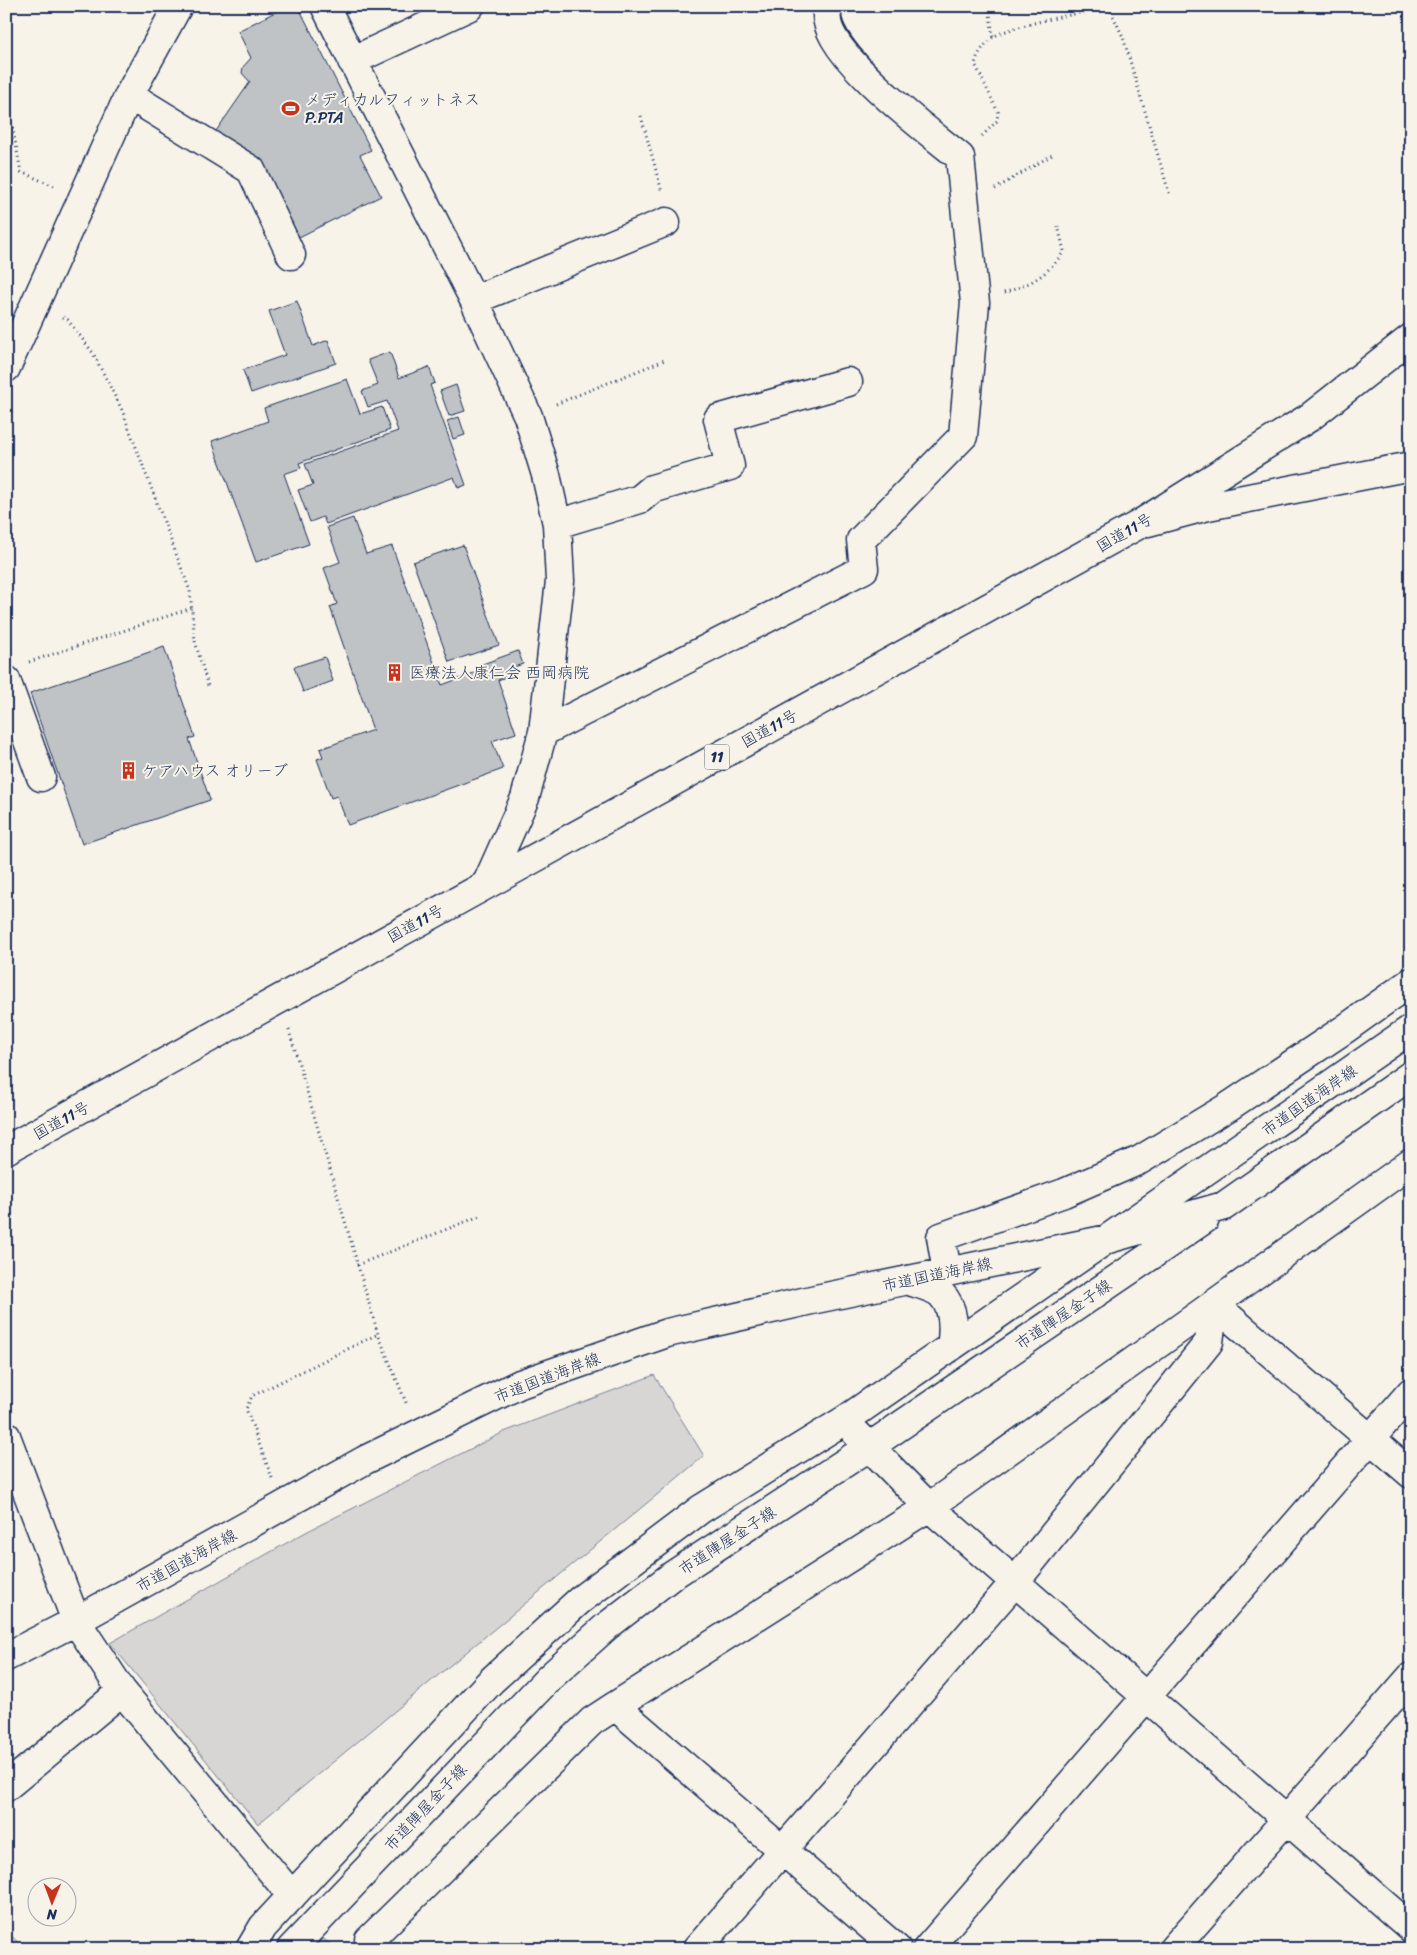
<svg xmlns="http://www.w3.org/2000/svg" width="1417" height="1955" viewBox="0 0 1417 1955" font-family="Sriracha,'Klee One',sans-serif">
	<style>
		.green { fill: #d7d6d4; stroke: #798299 }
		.building { fill: #c0c3c5; stroke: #1b2f5e }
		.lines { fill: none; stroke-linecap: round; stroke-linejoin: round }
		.minor-casing { stroke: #1b2f5e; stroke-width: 31 }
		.highway-casing { stroke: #1b2f5e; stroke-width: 31 }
		.path { stroke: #1b2f5e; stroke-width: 3; stroke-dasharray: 1 4; stroke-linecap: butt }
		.minor { stroke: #f7f3e8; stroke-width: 28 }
		.highway { stroke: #f7f3e8; stroke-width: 28 }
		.labels { text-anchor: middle; stroke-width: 4; stroke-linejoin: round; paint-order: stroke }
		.shield { fill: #f7f3e8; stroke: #5d6a87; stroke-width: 1 }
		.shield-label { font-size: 15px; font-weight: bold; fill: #1b2f5e }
		.poi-label { font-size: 16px; fill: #1b2f5e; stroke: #f7f3e8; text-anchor: start }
		.street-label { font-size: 16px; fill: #1b2f5e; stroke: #f7f3e8 }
	</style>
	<rect width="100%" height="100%" fill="#f7f3e8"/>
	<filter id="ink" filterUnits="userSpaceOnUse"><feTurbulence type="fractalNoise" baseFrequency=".02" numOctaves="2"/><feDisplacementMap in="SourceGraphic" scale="10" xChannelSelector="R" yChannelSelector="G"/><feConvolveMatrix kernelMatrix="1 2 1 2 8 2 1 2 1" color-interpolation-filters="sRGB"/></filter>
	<g filter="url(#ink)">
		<!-- green -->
		<path class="green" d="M654,1375L704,1456L258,1824L110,1643L306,1532L504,1432Z
			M6,1930L24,1949H6Z
			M323,1938L335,1949H314Z"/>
		<!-- building -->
		<path class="building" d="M287,6H298L371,150L360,155L381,196L297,238L214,134L250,82L242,73L243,67L251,58L238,31Z
			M297,301L313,346L328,340L336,363L251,393L243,370L285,355L269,311Z
			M390,352L399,378L429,367L435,383L430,385L466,485L458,488L454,477L326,524L323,517L310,522L298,490L313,485L305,464L398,431L387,401L368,407L362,391L378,385L368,360Z
			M347,379L360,414L382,407L390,430L299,463L301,468L284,474L309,544L256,562L212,441L268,421L264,408Z
			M456,385L465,411L449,416L440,391Z
			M459,417L465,435L453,439L447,421Z
			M353,518L366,554L392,546L442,685L482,670L480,665L518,651L523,664L514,667L516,673L498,680L516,733L492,741L503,769L348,825L337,796L331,798L317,759L323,757L320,749L373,730L330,607L337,604L324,568L340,562L327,527Z
			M463,545L499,645L449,662L413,562Z
			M164,647L195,737L189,739L210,800L82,844L30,693Z
			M325,657L333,681L303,692L294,667Z"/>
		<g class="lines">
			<defs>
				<path id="minor" d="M325,6L474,300L528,416L546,475L557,524L560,581L543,732L525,798L487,883
					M352,61L470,6
					M129,95L251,170L291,255
					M474,300L666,222
					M6,368L129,95L178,6
					M1148,522L1208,506L1411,466
					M557,524L640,499L652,489L730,466L718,419L848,382
					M6,680L41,777
					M543,732L864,569L861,540L963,436L975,303L960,157C932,134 810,45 829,6
					M947,1272L941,1237L1064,1193L1140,1160L1228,1107L1345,1029L1411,982
					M907,1280C917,1284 933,1287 941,1294C955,1308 954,1329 951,1347
					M856,1433L929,1507L1411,1928
					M6,1436L76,1621L122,1691L292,1896
					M6,1657L76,1621L365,1460L520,1384L667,1333L816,1299L1108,1239L1224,1206L1411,1075
					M615,1706L929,1507L1214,1304L1411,1474
					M6,1787L122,1691
					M250,1949L263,1927L491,1681L580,1600L701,1509L845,1420L1411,1029
					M291,1949L549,1678L607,1626L673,1575L869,1447L1205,1219
					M378,1949L369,1940L592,1721L615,1706L897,1949
					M697,1949L1015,1582L1209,1342L1214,1304L1411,1163
					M927,1949L1411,1392
					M1173,1949L1411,1677"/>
				<path id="highway" d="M6,1150L1138,525L1310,417L1411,338"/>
			</defs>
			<!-- minor casing -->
			<use href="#minor" class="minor-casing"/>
			<!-- highway casing -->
			<use href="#highway" class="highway-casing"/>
			<!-- path -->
			<path class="path" d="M989,6L993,37
				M1109,7L1123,37L1170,196
				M6,93L21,172L54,186
				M641,116L662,192
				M982,136L997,121L998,112L975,64C977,54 984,45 992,38C1006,26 1086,12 1109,7
				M995,189L1052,155
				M1004,293C1031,284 1048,275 1064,251L1058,226
				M63,317L68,320L93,353L122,410L190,591L195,641L208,686
				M556,404L667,359
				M29,662L192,608
				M289,1030L378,1334L407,1405
				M357,1265L480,1216
				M272,1478L246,1409L252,1396L378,1334"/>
			<!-- minor -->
			<use href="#minor" class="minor"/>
			<!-- highway -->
			<use href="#highway" class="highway"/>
		</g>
	</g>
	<!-- icons -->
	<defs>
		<symbol id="stadium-bare" viewBox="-9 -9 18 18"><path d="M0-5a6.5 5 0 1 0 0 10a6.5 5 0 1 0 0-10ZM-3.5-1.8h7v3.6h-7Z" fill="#c8321e" stroke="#f7f3e8" stroke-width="2.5" paint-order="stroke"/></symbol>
		<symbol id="building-bare" viewBox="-9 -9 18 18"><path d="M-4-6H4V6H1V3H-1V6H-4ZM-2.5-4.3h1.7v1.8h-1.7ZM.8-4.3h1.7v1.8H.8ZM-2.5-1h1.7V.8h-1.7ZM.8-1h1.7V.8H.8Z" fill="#c8321e" stroke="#f7f3e8" stroke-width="2.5" paint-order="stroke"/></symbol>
	</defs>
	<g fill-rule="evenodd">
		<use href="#stadium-bare" x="278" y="96" width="25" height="25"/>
		<use href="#building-bare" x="382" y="660" width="25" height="25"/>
		<use href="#building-bare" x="116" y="758" width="25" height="25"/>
	</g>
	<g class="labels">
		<!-- shield labels -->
		<rect class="shield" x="704.5" y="744.5" width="25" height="25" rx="4"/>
		<g class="shield-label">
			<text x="717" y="762">11</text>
		</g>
		<!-- poi labels -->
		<g class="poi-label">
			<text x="305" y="105">メディカルフィットネス<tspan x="305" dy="18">P.PTA</tspan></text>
			<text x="409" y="678">医療法人康仁会 西岡病院</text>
			<text x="142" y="776">ケアハウス オリーブ</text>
		</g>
		<!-- street labels -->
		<g class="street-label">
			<text transform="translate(1124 532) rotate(-30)" y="6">国道11号</text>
			<text transform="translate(769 728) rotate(-29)" y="6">国道11号</text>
			<text transform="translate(415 923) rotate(-29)" y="6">国道11号</text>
			<text transform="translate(1309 1100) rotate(-35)" y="6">市道国道海岸線</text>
			<text transform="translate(61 1120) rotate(-29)" y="6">国道11号</text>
			<text transform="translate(937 1274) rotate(-12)" y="6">市道国道海岸線</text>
			<text transform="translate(1063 1314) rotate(-34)" y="6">市道陣屋金子線</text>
			<text transform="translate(547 1377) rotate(-21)" y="6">市道国道海岸線</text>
			<text transform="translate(727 1540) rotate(-33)" y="6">市道陣屋金子線</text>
			<text transform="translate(186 1560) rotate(-29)" y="6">市道国道海岸線</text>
			<text transform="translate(425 1807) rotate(-47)" y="6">市道陣屋金子線</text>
		</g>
	</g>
	<!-- margin -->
	<rect width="1417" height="1955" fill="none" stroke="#f7f3e8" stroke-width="25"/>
	<rect x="12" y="12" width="1392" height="1930" fill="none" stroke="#1b2f5e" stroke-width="2" filter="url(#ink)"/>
	<!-- north arrow -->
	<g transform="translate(52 1902) rotate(181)"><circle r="24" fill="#f7f3e8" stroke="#9fa5b1"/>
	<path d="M0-4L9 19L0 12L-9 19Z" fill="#c8321e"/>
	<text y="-8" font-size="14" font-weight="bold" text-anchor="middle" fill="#1b2f5e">N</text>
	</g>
</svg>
